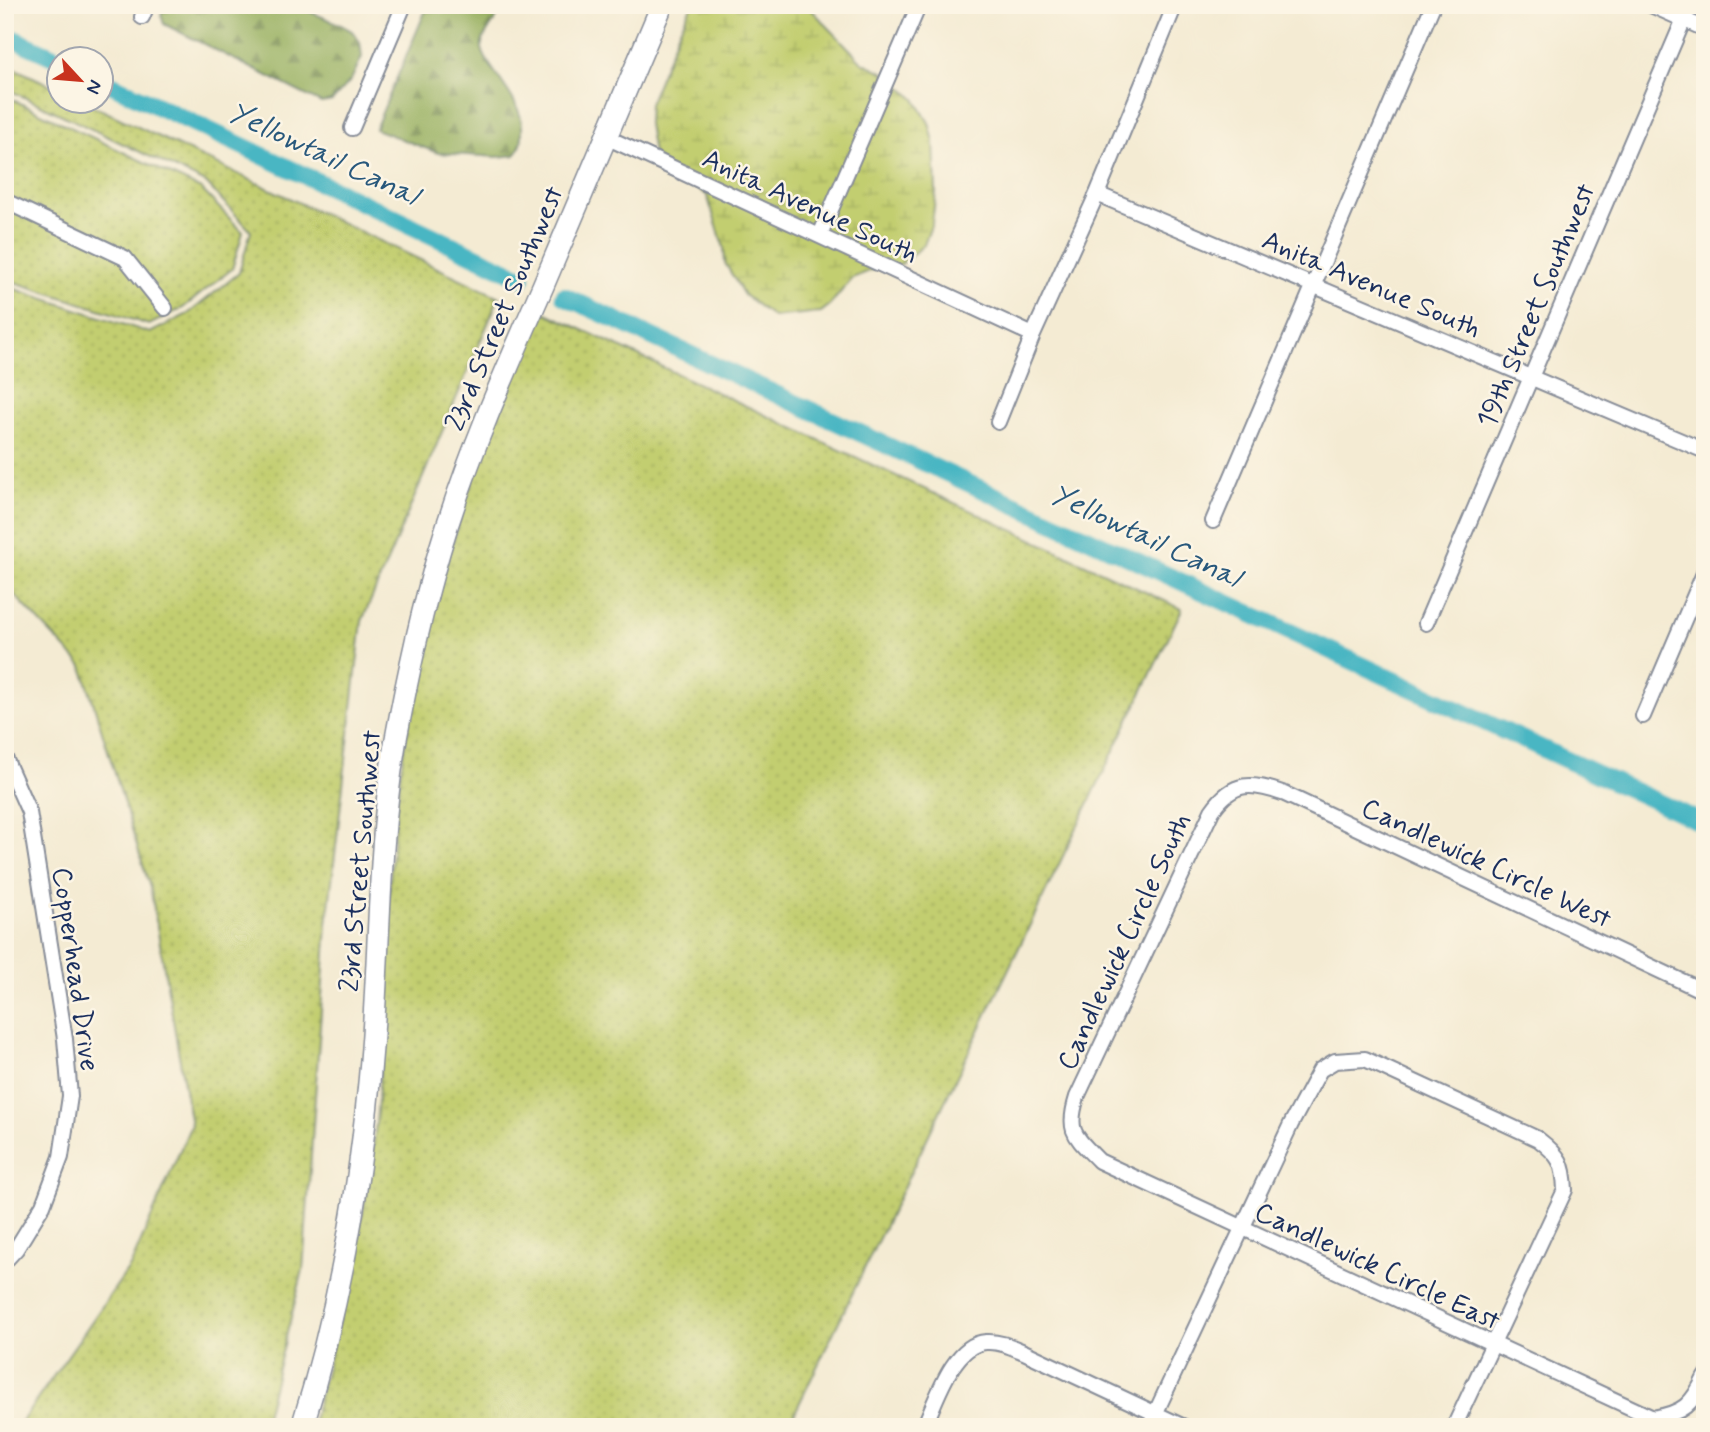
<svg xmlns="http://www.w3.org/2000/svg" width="1710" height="1432" viewBox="0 0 1710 1432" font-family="Mynerve,sans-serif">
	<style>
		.grass { fill: url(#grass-dots); stroke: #6e7e67; stroke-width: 2 }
		.forest { fill: url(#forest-firs); stroke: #5a7060; stroke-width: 2 }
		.wetland { fill: url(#wetland-marsh); stroke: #6e7e67; stroke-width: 2 }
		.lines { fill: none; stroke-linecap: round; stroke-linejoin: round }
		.canal { stroke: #48b6c3; stroke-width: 18 }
		.street-casing { stroke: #888d98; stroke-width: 18 }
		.secondary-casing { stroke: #888d98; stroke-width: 24 }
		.street { stroke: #fff; stroke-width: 14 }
		.secondary { stroke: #fff; stroke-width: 21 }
		.labels { text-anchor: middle; stroke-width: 5; stroke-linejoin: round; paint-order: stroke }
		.street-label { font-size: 28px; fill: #1b2f5e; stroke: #fcf5e5 }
		.water-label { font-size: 30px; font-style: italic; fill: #28587c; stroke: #fcf5e5 }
	</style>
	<defs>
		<pattern id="grass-dots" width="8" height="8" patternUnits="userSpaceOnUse" patternTransform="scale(1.75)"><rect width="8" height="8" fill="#c2ce70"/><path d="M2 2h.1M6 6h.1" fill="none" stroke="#a6b163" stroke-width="1.8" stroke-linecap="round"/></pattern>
		<pattern id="forest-firs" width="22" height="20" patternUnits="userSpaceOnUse" patternTransform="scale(1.75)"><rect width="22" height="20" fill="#99b162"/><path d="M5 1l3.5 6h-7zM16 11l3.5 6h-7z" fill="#7c9054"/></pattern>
		<pattern id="wetland-marsh" width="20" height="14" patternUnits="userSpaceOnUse" patternTransform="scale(1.75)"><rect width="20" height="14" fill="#c2ce70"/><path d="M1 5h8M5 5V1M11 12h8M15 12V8" fill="none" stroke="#a6b163"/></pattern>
	</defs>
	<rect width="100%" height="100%" fill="#fcf5e5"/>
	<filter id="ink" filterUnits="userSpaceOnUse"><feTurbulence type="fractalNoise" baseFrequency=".0143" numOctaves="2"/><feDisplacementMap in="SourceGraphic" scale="14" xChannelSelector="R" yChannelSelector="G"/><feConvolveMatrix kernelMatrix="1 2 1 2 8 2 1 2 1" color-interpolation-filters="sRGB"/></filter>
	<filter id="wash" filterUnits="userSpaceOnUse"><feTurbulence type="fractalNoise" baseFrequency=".00686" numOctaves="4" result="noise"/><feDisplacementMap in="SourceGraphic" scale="28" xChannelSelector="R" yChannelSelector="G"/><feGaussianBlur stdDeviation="1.57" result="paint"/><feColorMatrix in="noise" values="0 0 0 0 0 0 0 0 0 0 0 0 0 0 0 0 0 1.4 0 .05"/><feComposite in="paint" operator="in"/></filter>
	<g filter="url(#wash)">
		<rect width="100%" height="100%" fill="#f4ebd3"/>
		<!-- grass -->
		<path class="grass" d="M5,64L59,89L60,102H85L499,297L362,621L327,924L303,1270L263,1427H18L131,1265L191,1125L151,891L82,666L5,585V286L150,333L188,314L239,273L251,231L206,183L5,88Z
			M5,96L201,189L243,232L232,269L183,308L149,325L5,279Z
			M542,311L1182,609L788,1427H311C338,1326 365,1227 376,1123C388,998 384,873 404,749C420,651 446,554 480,460C499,409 521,360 542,311Z"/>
		<!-- forest -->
		<path class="forest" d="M164,5H294L339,24L352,31L360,42L362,57L351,80L332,101L321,103L164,24L161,15Z
			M428,5H504C499,16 484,33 482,43C478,62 524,97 522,130C522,140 522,146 515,155L497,157L438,153L375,129Z"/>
		<!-- wetland -->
		<path class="wetland" d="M692,5H807L862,62L883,72L915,99L929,123L934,142L936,191L932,223L924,245L900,265L877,268L852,278L830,305L821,312L773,317L744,295L725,263L724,248L707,195L671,171L653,154L648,124L649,104L679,31Z"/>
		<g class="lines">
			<!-- canal -->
			<path class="canal" d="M5,35L60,60
				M102,80L522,278
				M564,296L1705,824"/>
		</g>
	</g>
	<g filter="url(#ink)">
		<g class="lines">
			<defs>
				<path id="street" d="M1651,5L1705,29
					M142,17L147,5
					M352,128L404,5
					M606,137L1033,335
					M1097,194L1705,451
					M5,201L125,258L165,308
					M820,235L919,5
					M998,422L1033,335L1097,194L1175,5
					M1213,521L1433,5
					M1426,623L1690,5
					M1643,716L1705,571
					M5,758L29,812L65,1039L70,1096L61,1157L43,1205L16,1249L5,1261
					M1705,992L1285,794C1252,782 1233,780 1212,811L1077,1097C1066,1132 1075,1136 1099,1161L1653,1418C1683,1413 1692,1405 1705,1377
					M924,1427C936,1401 953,1344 986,1342C999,1341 1012,1347 1024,1352L1184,1427
					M1149,1427L1291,1124L1320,1070L1335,1061L1365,1059L1538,1139C1560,1156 1564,1163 1565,1190L1454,1427"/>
				<path id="secondary" d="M302,1427C341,1303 362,1177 372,1048C380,946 378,845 395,744C407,678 421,613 440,549C467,458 505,372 543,286C583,192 622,99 662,5"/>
			</defs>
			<!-- street casing -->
			<use href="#street" class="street-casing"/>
			<!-- secondary casing -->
			<use href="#secondary" class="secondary-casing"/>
			<!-- street -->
			<use href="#street" class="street"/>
			<!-- secondary -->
			<use href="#secondary" class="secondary"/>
		</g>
	</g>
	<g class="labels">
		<!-- street labels -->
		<g class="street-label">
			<text transform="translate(811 205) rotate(25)" y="10">Anita Avenue South</text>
			<text transform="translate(1372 283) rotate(23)" y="10">Anita Avenue South</text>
			<text transform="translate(1535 305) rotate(-67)" y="10">19th Street Southwest</text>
			<text transform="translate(503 308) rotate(-67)" y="10">23rd Street Southwest</text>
			<text transform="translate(359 861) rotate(-85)" y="10">23rd Street Southwest</text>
			<text transform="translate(1487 862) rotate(25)" y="10">Candlewick Circle West</text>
			<text transform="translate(1123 941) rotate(-65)" y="10">Candlewick Circle South</text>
			<text transform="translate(77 969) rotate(82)" y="10">Copperhead Drive</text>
			<text transform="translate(1378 1265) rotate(25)" y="10">Candlewick Circle East</text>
		</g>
		<!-- water labels -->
		<g class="water-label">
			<text transform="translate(324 153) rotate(25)" y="10">Yellowtail Canal</text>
			<text transform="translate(1146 535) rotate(25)" y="10">Yellowtail Canal</text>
		</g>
	</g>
	<!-- margin -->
	<rect width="1710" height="1432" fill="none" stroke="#fcf5e5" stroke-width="28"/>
	<!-- north arrow -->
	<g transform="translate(80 80) rotate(116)"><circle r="33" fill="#fcf5e5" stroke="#a2a6af" stroke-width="2"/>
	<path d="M0-5L12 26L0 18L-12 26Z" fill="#c8321e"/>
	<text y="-10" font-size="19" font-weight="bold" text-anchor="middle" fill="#1b2f5e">N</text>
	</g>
</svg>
